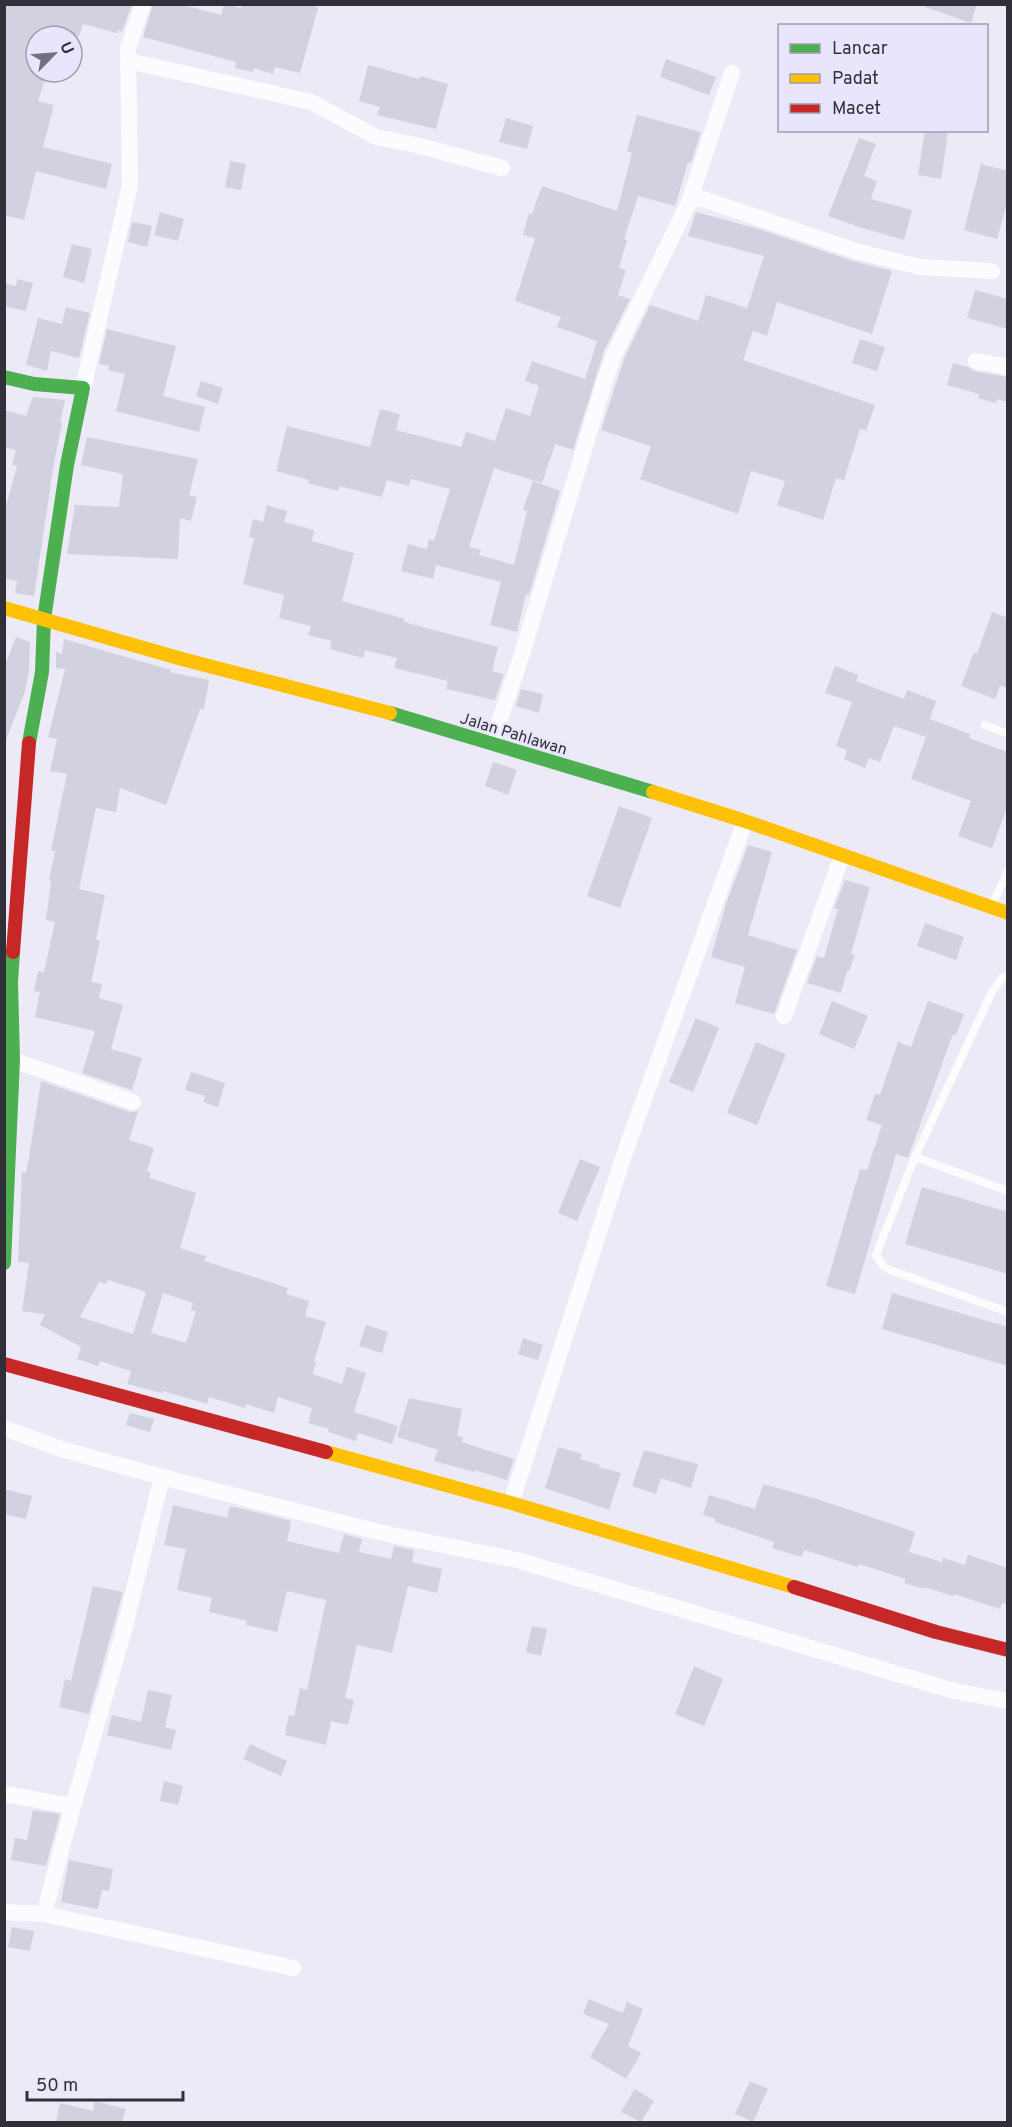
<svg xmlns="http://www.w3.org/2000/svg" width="1012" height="2127" viewBox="0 0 1012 2127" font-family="Overpass,sans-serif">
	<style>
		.building { fill: #d2d1df; fill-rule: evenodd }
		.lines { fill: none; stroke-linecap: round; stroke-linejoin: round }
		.lane { stroke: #fcfcfe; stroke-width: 8 }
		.street { stroke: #fcfcfe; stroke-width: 16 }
		.fast { stroke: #4caf50; stroke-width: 14 }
		.slow { stroke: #ffc107; stroke-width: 14 }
		.jam { stroke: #c62828; stroke-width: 14 }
		.labels { text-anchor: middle; stroke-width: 5; stroke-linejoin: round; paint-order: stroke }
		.street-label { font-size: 16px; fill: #313039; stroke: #e8e5fc }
	</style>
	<rect width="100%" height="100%" fill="#eceaf7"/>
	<!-- building -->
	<path class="building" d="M4,4H132L122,32L118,30L117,33L83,24L79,36H36V76L45,79L38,101L54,105L43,147L112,164L106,189L36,171L24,220L4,215Z
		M153,4H180L221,15L224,4L241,8L242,4H317L316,8H318L300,73L275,67L273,74L254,68L253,72L235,68L236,62L143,37Z
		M925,4H977L971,23L925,7Z
		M666,59L716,77L709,95L660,77Z
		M368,65L419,79L420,76L448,84L436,129L377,115L380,107L359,101Z
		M637,115L701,132L691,163L688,162L675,206L638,196L624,239L627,240L619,268L626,270L618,295L630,299L604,351L573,450L555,444L542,483L494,468L469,547L481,550L479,555L514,565L527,511L523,510L533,481L560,491L529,595L526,594L517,632L490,625L501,582L436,565L433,579L401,571L408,544L427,549L429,539L434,541L450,489L411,479L409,486L387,480L382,497L339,486L338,491L308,483L309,480L276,471L287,426L370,447L380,409L400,414L396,430L461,447L466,432L495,441L506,408L530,416L539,386L525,381L532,361L585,379L597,341L557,327L561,317L515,301L535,238L523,235L529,213L532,214L542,186L617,211L632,153L627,151Z
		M506,118L533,126L527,149L499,142Z
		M925,130L948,133L941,179L918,175Z
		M859,138L876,144L864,176L877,181L871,199L912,210L904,240L859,227L828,216Z
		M230,161L246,164L241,190L225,187Z
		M981,164L1008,171V200L997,239L964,230Z
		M160,212L184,219L178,241L154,235Z
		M696,212L762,230L853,261L892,271L872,334L777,302L767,336L753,331L743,360L875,405L866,431L860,429L844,480L836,478L823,520L777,505L785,481L751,471L738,514L640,479L651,446L601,430L624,359L650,305L698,321L706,295L747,308L764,256L688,236Z
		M132,222L152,226L147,247L128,242Z
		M72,244L92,249L84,283L63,277Z
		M17,279L33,283L26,311L4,306V283L16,286Z
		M975,290L1008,299V329L967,318Z
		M66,307L90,313L79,358L51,351L47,371L26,365L38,318L62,324Z
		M107,329L176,346L163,396L205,407L199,432L116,411L125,374L108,370L109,366L99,364Z
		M860,339L885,347L877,371L852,363Z
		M953,363L968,367L974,371L1008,377V402L997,399L996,403L978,398L979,394L947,385Z
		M201,381L223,388L218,404L196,396Z
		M33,397L65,400L60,422L62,423L54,463L34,596L15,593L17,581L4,578V513L17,466L12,465L16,450L4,447V410L26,416Z
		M87,437L198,459L189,495L197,497L191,521L180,518L178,559L67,554L75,505L119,507L123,474L81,465Z
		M267,505L287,511L284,522L314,530L312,541L354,553L342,601L405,619L404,622L498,647L492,671L504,674L495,700L446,689L448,681L394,668L397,658L365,650L363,658L330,649L332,641L308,635L311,626L279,618L284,595L243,584L254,538L249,537L253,519L263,522Z
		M992,612L1008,618V688L1000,686L995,699L961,686L974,652L977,654Z
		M16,637L30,642L29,671L25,691L6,740L4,667Z
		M64,639L171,670L170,672L209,680L204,709H200L166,805L120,788L116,812L96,808L79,889L105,895L96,940L100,941L91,982L102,984L99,998L123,1005L111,1049L142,1058L132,1090L82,1073L95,1031L35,1017L40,992L34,991L38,971L44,972L55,922L46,920L51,881L49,880L55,851L51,850L67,774L50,771L57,739L48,737L65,669L56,668V652L62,654Z
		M835,666L858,675L856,681L904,699L907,690L936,701L930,719L970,734L969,738L1008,752V805L992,848L958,836L971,801L911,779L926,737L894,726L880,762L869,758L865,768L844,759L847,750L836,746L852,702L825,693Z
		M521,689L543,694L539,713L516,706Z
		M493,762L517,770L508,795L485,786Z
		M619,806L652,818L620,908L587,896Z
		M748,845L772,852L748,935L797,950L774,1014L735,1003L745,967L711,957L726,904Z
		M845,880L870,887L851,954L855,955L849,971H847L841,993L807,983L817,956L824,958L838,909L834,908Z
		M925,923L964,937L956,960L917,946Z
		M832,1001L868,1016L854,1049L819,1034Z
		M928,1001L964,1014L956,1035L953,1034L908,1158L896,1154L855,1294L826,1286L860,1169L867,1170L882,1125L866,1120L875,1094L880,1095L898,1042L911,1047Z
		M696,1018L719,1028L693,1092L669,1082Z
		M756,1042L786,1054L757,1125L727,1113Z
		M191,1072L225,1083L218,1107L203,1102L205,1096L185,1090Z
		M41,1081L130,1112L138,1111L129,1140L154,1148L147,1171L151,1173L149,1178L196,1193L180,1248L206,1256L204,1261L288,1288L286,1294L309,1301L305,1316L326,1322L314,1361L316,1362L313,1374L342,1384L347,1367L366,1373L354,1412L398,1426L392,1444L358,1433L356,1441L328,1432L329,1429L308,1423L312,1408L278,1397L274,1413L246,1404L245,1408L209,1397L207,1404L163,1391L162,1393L127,1384L131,1371L100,1361L98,1366L77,1359L81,1347L40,1325L45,1314L22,1311L29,1263L18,1262L22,1172L26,1173L29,1157ZM108,1280L146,1292L133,1334L80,1317L99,1282L106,1284ZM163,1293L193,1303L191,1310L196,1311L186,1343L151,1333Z
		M580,1159L600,1167L577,1221L558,1213Z
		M922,1187L1008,1212V1274L905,1244Z
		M892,1293L1008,1327V1366L882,1329Z
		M366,1325L388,1332L382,1353L359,1346Z
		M523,1338L543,1345L538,1360L518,1354Z
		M409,1398L462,1409L457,1436L463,1437L462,1442L514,1459L507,1480L475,1470L474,1472L434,1461L438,1450L397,1437Z
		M130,1413L154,1419L150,1432L126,1425Z
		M558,1447L582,1454L580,1459L600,1465L599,1467L621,1473L609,1510L545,1488Z
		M644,1450L698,1464L691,1488L661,1478L656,1494L632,1486Z
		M763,1484L820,1500L915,1532L909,1552L942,1562L943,1558L965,1565L968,1555L1008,1568V1604L1002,1603L1000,1609L954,1594L953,1596L924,1587V1589L904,1583L906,1579L859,1564L858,1567L804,1550L802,1557L772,1548L774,1542L715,1522L716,1519L703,1515L709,1495L755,1509Z
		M4,1489L32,1496L26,1519L4,1514Z
		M173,1505L227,1518L230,1506L255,1512L291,1521L287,1541L339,1553L344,1534L362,1539L359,1552L391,1559L394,1546L414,1550L412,1562L442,1569L437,1593L408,1586L392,1653L357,1645L345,1698L354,1700L348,1725L331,1721L326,1745L285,1735L289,1715L294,1716L300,1688L307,1690L326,1600L287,1591L277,1632L246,1625L247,1621L209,1612L212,1598L177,1590L186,1549L164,1545Z
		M93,1586L123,1592L89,1714L59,1707L65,1679L71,1681Z
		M532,1626L547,1629L541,1656L526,1652Z
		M694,1666L723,1679L704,1726L675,1714Z
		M148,1690L172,1695L165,1727L176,1730L171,1750L107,1735L112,1715L141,1722Z
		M250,1744L287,1761L281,1776L243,1759Z
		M164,1781L183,1786L178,1805L160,1801Z
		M33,1810L60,1814L46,1866L11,1860L15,1838L27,1840Z
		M69,1860L113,1869L109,1891L102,1890L98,1909L61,1902Z
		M12,1927L34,1931L30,1951L8,1947Z
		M589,1999L623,2013L627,2002L643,2009L628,2046L641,2053L626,2079L590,2057L609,2024L583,2014Z
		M750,2081L768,2089L753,2122L735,2114Z
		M635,2089L654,2101L641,2122L621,2112Z
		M95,2101L126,2109L122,2122H56L60,2103L93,2111Z"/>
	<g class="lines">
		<!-- lane -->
		<path class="lane" d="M985,725L1008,734
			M991,907L1008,871
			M915,1157L992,992L1002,978L1008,976
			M1008,1191L915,1157L876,1255L884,1267L890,1270L1008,1312"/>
		<!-- street -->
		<path class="street" d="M129,61L311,102L376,137L416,145L502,168
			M689,202L700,198L856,251L920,267L992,271
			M976,361L1008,367
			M83,388L130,185L128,48L143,4
			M492,743L522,654L605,380L614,355L689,202L732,73
			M784,1016L842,856
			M13,1060L133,1102
			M4,1428L61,1449L162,1477L378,1532L517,1560L954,1691L1008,1701
			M511,1503L625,1152L745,821
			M4,1794L73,1806
			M4,1912L44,1914L73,1806L123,1634L162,1477
			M44,1914L293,1968"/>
		<!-- fast -->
		<path class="fast" d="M4,377L34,384L83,388L67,465L44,619L42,672L29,743
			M390,713L653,792
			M4,1263L13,1060L11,982L13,952"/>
		<!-- slow -->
		<path class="slow" d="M4,608L182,659L390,713
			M653,792L745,821L1008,913
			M326,1452L511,1503L794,1587"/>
		<!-- jam -->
		<path class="jam" d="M13,952L29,743
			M4,1364L326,1452
			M794,1587L936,1632L1008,1650"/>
	</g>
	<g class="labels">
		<!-- street labels -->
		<g class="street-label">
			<text transform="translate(514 733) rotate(17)" y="6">Jalan Pahlawan</text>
		</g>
	</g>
	<!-- border -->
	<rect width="1012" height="2127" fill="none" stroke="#313039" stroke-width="12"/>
	<!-- legend -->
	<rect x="778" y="24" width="210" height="108" fill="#e8e5fc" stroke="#9f9dae" stroke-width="1.5"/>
	<rect x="790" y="44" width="30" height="9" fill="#4caf50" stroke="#9f9dae" stroke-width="1.5"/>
	<text x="832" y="54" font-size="18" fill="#313039">Lancar</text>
	<rect x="790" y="74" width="30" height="9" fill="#ffc107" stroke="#9f9dae" stroke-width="1.5"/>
	<text x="832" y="84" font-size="18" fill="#313039">Padat</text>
	<rect x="790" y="104" width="30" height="9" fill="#c62828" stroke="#9f9dae" stroke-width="1.5"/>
	<text x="832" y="114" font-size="18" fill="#313039">Macet</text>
	<!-- north arrow -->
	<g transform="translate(54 54) rotate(65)"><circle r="28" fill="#e8e5fc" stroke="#9f9dae" stroke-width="1.5"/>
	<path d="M0-4.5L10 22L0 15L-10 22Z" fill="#72717c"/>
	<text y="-9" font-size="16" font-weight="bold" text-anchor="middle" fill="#313039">U</text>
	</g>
	<!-- scale -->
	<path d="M27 2091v9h156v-9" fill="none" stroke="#313039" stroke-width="3"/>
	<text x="36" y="2091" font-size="18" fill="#313039" stroke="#e8e5fc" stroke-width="4.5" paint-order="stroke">50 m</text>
</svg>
